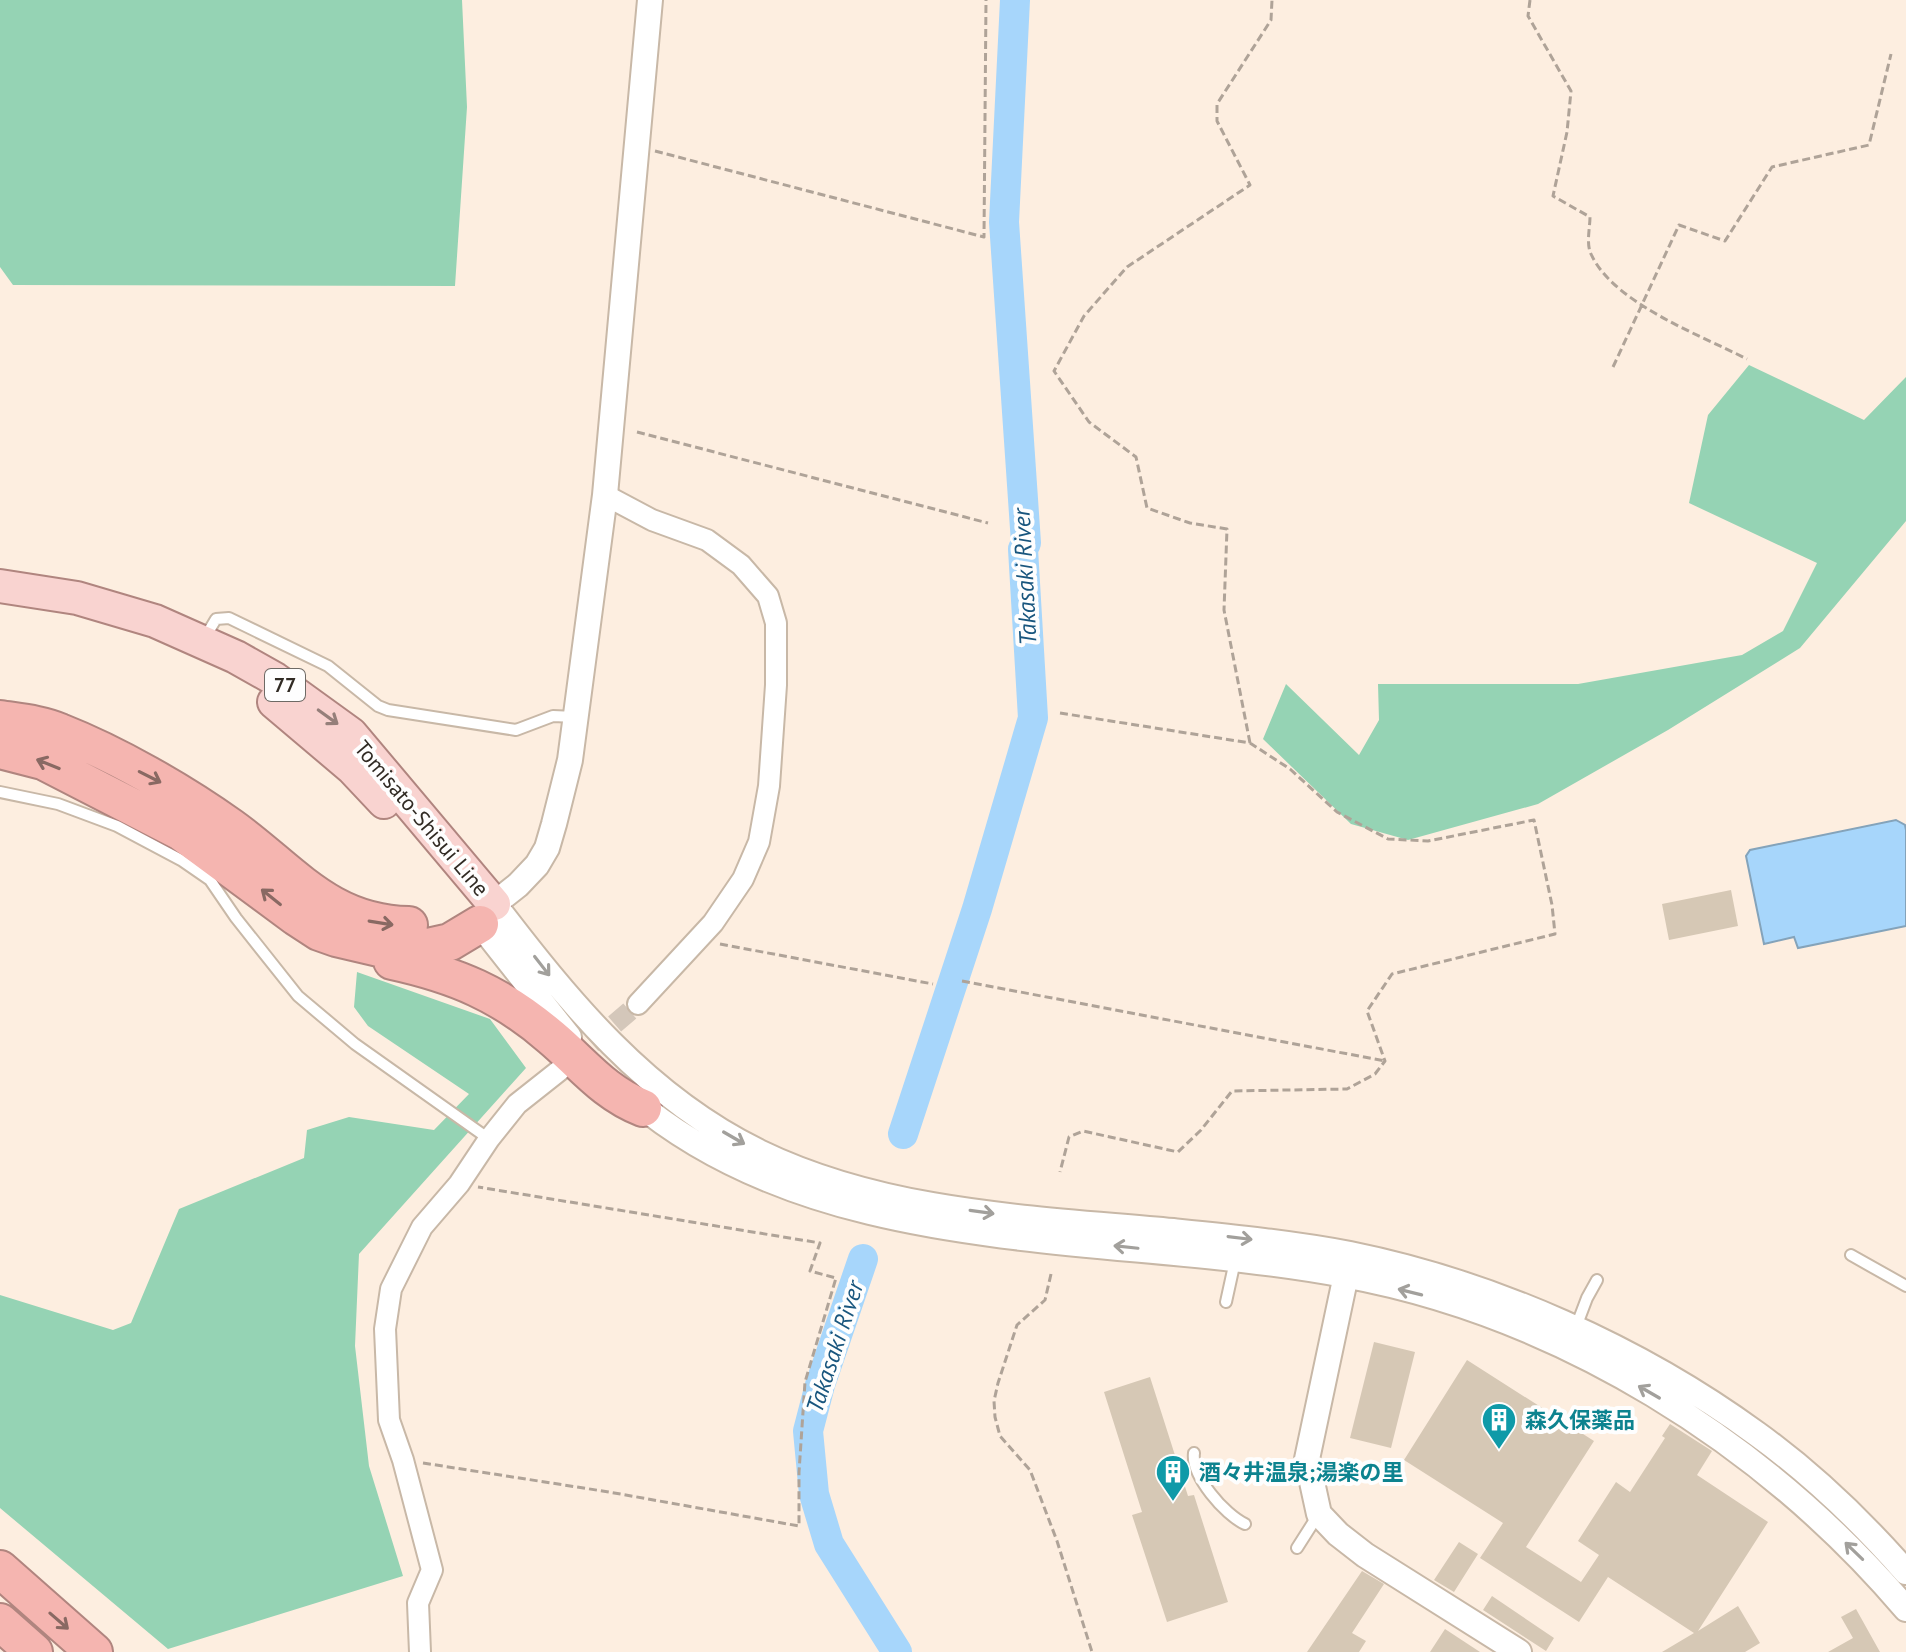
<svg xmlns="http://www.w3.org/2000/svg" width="1906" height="1652" viewBox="0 0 1906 1652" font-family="'PT Sans','Noto Sans JP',sans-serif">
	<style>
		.green { fill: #95d3b4 }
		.water { fill: #a7d6fb; stroke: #84a3ba; stroke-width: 2 }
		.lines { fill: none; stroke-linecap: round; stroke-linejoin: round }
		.river { stroke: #a7d6fb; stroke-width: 30 }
		.building { fill: #d6c8b5 }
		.minor-tunnel { stroke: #d4c7ba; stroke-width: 20; stroke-dasharray: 20 10; stroke-linecap: butt }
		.service-casing { stroke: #c8b8a7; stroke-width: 14 }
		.minor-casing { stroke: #c8b8a7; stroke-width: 24 }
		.tertiary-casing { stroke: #c8b8a7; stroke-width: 28 }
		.primary-casing { stroke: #b0857f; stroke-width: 36 }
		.motorway-casing { stroke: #b0857f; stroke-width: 40 }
		.path { stroke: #afa398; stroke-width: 3; stroke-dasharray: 8 4; stroke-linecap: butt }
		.service { stroke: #fff; stroke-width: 10 }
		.minor { stroke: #fff; stroke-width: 20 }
		.tertiary { stroke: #fff; stroke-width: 24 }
		.primary { stroke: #f9d3d0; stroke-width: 32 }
		.motorway { stroke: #f5b5b0; stroke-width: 36 }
		.oneway { stroke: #957f7a }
		.oneway2 { stroke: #896963 }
		.oneway3 { stroke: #a2a09c }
		.labels { text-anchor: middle; stroke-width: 8; stroke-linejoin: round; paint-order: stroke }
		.shield { fill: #fefefe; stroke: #6e6a65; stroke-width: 2 }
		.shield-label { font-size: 20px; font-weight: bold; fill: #312b24 }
		.street-label { font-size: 22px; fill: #312b24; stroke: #fefefe }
		.culture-label { font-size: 22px; font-weight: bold; fill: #0d838f; stroke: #fefefe; text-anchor: start }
		.water-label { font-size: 24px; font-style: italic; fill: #19567e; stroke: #fefefe }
	</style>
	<rect width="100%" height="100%" fill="#fdeee0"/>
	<!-- green -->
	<path class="green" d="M0,0H462L467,107L455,286L13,285L0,267Z
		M1749,365L1864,420L1906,377V521L1800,648L1668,730L1538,804L1408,840L1351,824L1263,739L1286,684L1359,755L1379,720L1378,684H1578L1742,655L1783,631L1817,563L1689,503L1708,415Z
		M357,972L490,1019L526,1068L359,1254L355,1346L369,1466L403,1576L168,1649L0,1508V1295L113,1330L131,1323L179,1209L304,1158L307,1130L349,1117L434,1130L469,1094L368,1026L354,1007Z"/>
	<!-- water -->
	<path class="water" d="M1896,820L1905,825L1906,830V926L1798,948L1794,937L1764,944L1746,856L1750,850Z"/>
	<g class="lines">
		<!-- river -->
		<path class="river" d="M903,1134L977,909L1033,718L1023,549L1026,543L1004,222L1015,0
			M863,1259L820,1385L808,1431L814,1494L829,1544L897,1652"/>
	</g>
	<!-- building -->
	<path class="building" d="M1731,890L1738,926L1669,940L1662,904Z
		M1374,1342L1415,1352L1391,1448L1350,1438Z
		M1467,1360L1594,1441L1526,1547L1581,1582L1599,1555L1578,1541L1616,1482L1630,1492L1665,1438L1662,1436L1670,1424L1712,1451L1697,1475L1768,1522L1698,1631L1738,1606L1760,1643L1745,1652H1662L1694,1633L1608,1577L1579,1622L1480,1558L1503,1523L1404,1460Z
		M1150,1377L1188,1496L1194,1495L1228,1602L1167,1622L1132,1515L1142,1512L1104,1392Z
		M1459,1542L1478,1554L1454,1592L1434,1580Z
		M1362,1571L1384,1584L1352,1633L1366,1641L1359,1652H1307Z
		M1492,1596L1554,1638L1546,1651L1483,1610Z
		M1856,1609L1880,1652H1828L1853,1638L1841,1617Z
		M1445,1629L1480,1652H1430Z"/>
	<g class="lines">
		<!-- minor-tunnel -->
		<path class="minor-tunnel" d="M569,1063L638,1004"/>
		<defs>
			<path id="service" d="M204,639L216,619L229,618L328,666L378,706L388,710L516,730L553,716L575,717
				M0,792L58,804L117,826L181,860L210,880L236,918L298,996L355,1044L489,1139
				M1851,1255L1906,1286
				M1226,1302L1235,1261
				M1576,1327L1587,1298L1597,1280
				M1194,1453C1191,1476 1225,1515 1245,1524
				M1297,1548L1318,1515"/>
			<path id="minor" d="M605,495L652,520L707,540L741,565L768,596L776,623V685L769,786L759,842L743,879L713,923L638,1004
				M420,1652L418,1603L432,1570L403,1460L389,1420L385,1329L391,1289L422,1227L459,1184L489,1139L517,1104L560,1070"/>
			<path id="tertiary" d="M494,904C568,1001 646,1097 759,1152C887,1214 1034,1218 1173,1231C1232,1237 1292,1243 1350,1254C1493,1283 1639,1348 1757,1434C1811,1473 1862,1522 1906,1572
				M569,1037L480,924L494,904L518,885L537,865L547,848L554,824L570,760L605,495L650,0
				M633,1099C826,1262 1110,1231 1344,1275C1561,1315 1764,1442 1906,1609
				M1346,1275L1307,1459L1319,1514L1338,1534L1365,1555L1519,1652"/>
			<path id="primary" d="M0,586L77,598L155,621L236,657L275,679L351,734L494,904
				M274,702L352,768L384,802"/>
			<path id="motorway" d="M0,719C19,722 42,724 60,732C116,754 182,792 231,827C291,870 328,924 409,925
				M0,750L43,761L181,832L296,917L319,932L336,938L383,949L414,950L450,942L480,924
				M392,961C456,975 501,994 551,1037C582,1063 604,1093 643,1108
				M0,1569L94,1652
				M0,1622L34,1652"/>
		</defs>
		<!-- service casing -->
		<use href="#service" class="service-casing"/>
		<!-- minor casing -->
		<use href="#minor" class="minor-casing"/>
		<!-- tertiary casing -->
		<use href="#tertiary" class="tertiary-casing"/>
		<!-- primary casing -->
		<use href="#primary" class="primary-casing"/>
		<!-- motorway casing -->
		<use href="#motorway" class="motorway-casing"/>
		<!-- path -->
		<path class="path" d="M1530,0L1528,16L1571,91L1567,132L1553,196L1590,217C1590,227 1586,244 1591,254C1613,303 1700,335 1747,359
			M655,151L984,237L986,0
			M1613,367L1679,225L1725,241L1772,167L1869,145L1891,54
			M637,432L988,523
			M1060,713L1250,743L1290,769L1337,812L1388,839L1428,841L1534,820L1552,905L1555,934L1392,974L1367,1011L1385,1061L1375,1074L1347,1089L1232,1091L1201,1130L1178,1152L1083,1131L1069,1137L1060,1172
			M1250,743L1224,610L1227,529L1190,523L1147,508L1136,457L1089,422L1054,371L1084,316L1127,267L1250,185L1217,121V104L1271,20L1272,0
			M720,944L933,984
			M962,981L1385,1061
			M1051,1274L1045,1300L1017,1325L998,1383L994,1401L995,1417L1000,1436L1030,1470L1057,1541L1092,1652
			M423,1463L609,1492L799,1526V1472L805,1382L836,1278L810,1271L820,1243L478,1187"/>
		<!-- service -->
		<use href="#service" class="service"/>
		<!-- minor -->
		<use href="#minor" class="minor"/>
		<!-- tertiary -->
		<use href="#tertiary" class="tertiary"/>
		<!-- primary -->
		<use href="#primary" class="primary"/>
		<!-- motorway -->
		<use href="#motorway" class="motorway"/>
	</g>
	<!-- one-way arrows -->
	<defs><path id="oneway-shaft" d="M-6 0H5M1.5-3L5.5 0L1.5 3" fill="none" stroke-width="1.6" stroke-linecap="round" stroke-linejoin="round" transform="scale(2)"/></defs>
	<use class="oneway" href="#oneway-shaft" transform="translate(328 717) rotate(36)"/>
	<g class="oneway2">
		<use href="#oneway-shaft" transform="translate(48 764) rotate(-158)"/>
		<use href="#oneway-shaft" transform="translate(150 777) rotate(27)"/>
		<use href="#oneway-shaft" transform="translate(271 897) rotate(-141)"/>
		<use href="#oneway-shaft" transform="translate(381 923) rotate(9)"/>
		<use href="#oneway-shaft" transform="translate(59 1621) rotate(41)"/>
	</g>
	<g class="oneway3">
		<use href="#oneway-shaft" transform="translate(542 966) rotate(52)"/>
		<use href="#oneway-shaft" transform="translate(734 1138) rotate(30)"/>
		<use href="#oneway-shaft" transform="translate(982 1212) rotate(8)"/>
		<use href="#oneway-shaft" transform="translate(1240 1238) rotate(7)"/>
		<use href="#oneway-shaft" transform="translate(1126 1247) rotate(-174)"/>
		<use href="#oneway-shaft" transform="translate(1410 1292) rotate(-166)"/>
		<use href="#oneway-shaft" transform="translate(1649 1392) rotate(-150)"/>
		<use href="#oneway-shaft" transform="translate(1854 1551) rotate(-136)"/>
	</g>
	<!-- icons -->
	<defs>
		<symbol id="building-pin" viewBox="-11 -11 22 30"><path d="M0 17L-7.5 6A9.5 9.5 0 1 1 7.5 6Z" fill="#0f9aa8" stroke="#fefefe"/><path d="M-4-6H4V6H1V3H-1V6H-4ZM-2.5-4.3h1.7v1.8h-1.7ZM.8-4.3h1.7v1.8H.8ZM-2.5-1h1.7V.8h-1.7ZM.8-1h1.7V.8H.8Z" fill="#fff"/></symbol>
	</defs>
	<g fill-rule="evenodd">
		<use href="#building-pin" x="1479" y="1400" width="40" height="54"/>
		<use href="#building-pin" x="1153" y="1452" width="40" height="54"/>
	</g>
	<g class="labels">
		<!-- shield labels -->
		<rect class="shield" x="265" y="669" width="40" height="32" rx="6"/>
		<g class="shield-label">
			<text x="285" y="692">77</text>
		</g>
		<!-- street labels -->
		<g class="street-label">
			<text transform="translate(422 818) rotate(50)" y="8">Tomisato-Shisui Line</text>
		</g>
		<!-- culture labels -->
		<g class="culture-label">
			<text x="1525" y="1428">森久保薬品</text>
			<text x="1199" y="1480">酒々井温泉;湯楽の里</text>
		</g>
		<!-- water labels -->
		<g class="water-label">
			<text transform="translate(1025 577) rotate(-93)" y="8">Takasaki River</text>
			<text transform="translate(835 1347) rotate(-72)" y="8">Takasaki River</text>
		</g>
	</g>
</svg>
